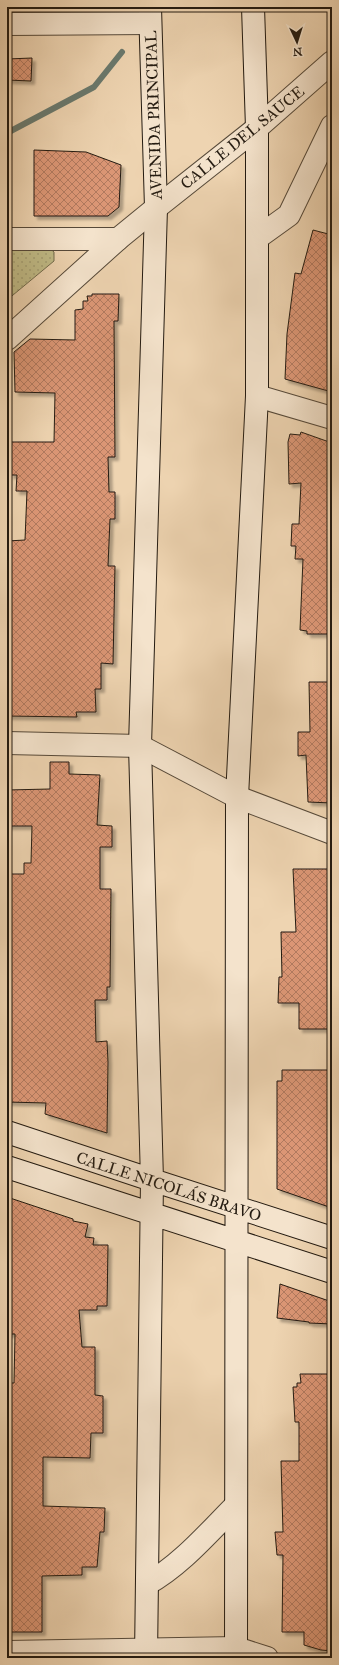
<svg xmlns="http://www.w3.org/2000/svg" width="339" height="1665" viewBox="0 0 339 1665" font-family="'IM FELL Great Primer',serif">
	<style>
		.park { fill: url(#park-dots); stroke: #726b4c }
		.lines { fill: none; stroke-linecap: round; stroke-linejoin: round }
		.stream { stroke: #6a796d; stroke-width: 6 }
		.building { fill: url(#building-cross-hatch); stroke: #241b11; filter: url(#shadow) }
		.minor-casing { stroke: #564939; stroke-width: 24 }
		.tertiary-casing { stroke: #564939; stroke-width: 24 }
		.secondary-casing { stroke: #241b11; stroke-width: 24 }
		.minor { stroke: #f4e3cc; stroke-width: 22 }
		.tertiary { stroke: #f4e3cc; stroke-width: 22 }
		.secondary { stroke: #f4e3cc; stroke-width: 22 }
		.labels { text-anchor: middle; stroke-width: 3; stroke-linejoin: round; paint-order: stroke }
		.street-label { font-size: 16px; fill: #241b11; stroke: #f4e3cc }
	</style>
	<defs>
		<pattern id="park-dots" width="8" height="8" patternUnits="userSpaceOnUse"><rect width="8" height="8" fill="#c0bb87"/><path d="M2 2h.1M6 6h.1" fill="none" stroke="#a5a074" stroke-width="1.8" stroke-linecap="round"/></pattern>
		<pattern id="building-cross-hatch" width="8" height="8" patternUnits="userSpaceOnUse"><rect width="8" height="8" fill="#db9674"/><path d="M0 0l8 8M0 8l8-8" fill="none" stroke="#b17a5e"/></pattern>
		<filter id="shadow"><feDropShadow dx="3.5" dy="3.5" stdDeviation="1" flood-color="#0004"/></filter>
	</defs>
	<rect width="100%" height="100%" fill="#eed4b1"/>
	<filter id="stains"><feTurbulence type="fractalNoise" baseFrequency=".005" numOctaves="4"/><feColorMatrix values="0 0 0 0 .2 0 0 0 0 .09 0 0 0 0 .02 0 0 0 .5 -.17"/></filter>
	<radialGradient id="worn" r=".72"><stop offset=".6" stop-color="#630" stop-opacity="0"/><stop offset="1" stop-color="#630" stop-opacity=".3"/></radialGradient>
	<!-- park -->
	<path class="park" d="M47,246L54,252V261L7,300V247Z"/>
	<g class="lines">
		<!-- stream -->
		<path class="stream" d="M7,133L94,87L122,52"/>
	</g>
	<!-- building -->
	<path class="building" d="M32,58L31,81L7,80V59Z
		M34,150L86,152L121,165L119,207L108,216H34Z
		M313,230L332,235V392L285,379L287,334L295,273L301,274Z
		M92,294H119L118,321H114L115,457H108L109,492H115V519H110L108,566H115L113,664L101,663V689H95L96,712H76L77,717L7,716V541L25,540L27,491H16L17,475H10L11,461L7,460V442H54L55,393L15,392L14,352L30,339L75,340V310L83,309V301H88L87,296H92Z
		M301,432L332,443V634H307V631L300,630L303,559H295L296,546H291L292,524H299L301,483L289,484L288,442L290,434L300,435Z
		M309,682H332V803L308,802L306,755L298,756V732H310Z
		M50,762H69V774L100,775L97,825L112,826V847H100V889H111L110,987H107V1000H95L96,1042L107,1041L108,1062L107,1133L45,1114L46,1103L7,1102V874H24V863H31L32,826H7V790L50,789Z
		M293,869H330V878H332V1029H299V1003H278L279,977H282L281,932H296Z
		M282,1070H332V1208L277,1189V1081H282Z
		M7,1197L73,1219V1221L88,1224L85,1237L94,1238L93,1245H108L107,1306H97V1310H79L82,1347H95V1395L103,1396V1433H91L90,1458L43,1457V1506L105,1508L104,1532H100L97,1567H82V1575L42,1576V1632H7V1383H14L15,1334H7Z
		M280,1284L332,1302V1324L309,1323V1322L277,1318Z
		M300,1374H332V1554L330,1553V1608L332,1609V1651L321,1650L304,1645V1632H282L283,1555H277L275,1532H283L281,1461H299V1422H295L293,1387H297V1383H301Z"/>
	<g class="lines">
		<defs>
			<path id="minor" d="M257,238L289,215L332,126
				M7,239H118
				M257,396L332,418
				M7,743L140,746L237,797L332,833
				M147,1584C181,1565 208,1533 236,1505
				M7,1652L236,1648L267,1658"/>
			<path id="tertiary" d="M7,24L150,23
				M7,339L118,239L156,208L257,128L332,62"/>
			<path id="secondary" d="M7,1132L152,1180L332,1238
				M7,1167L332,1272
				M146,1658L152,1180L140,746L156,208L150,7
				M236,1658L237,797L257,396V128L253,7"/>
		</defs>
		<!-- minor casing -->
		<use href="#minor" class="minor-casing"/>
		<!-- tertiary casing -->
		<use href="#tertiary" class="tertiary-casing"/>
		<!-- secondary casing -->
		<use href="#secondary" class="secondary-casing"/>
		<!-- minor -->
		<use href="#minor" class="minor"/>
		<!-- tertiary -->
		<use href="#tertiary" class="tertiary"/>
		<!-- secondary -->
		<use href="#secondary" class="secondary"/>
	</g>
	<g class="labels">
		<!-- street labels -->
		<g class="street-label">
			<text transform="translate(153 115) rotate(-92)" y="6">AVENIDA PRINCIPAL</text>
			<text transform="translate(242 137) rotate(-39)" y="6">CALLE DEL SAUCE</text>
			<text transform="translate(169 1186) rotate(18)" y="6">CALLE NICOLÁS BRAVO</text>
		</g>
	</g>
	<!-- margin -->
	<rect width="339" height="1665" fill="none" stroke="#eed4b1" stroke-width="24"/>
	<rect x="8" y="8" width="323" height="1649" fill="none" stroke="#241b11" stroke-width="2"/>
	<rect x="12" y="12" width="315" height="1641" fill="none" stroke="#241b11"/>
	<!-- north arrow -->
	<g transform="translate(297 42) rotate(176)" stroke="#f4e3cc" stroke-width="3" paint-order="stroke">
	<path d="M0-3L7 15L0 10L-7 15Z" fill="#241b11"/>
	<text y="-6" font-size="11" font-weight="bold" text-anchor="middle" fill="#241b11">N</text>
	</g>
	<rect width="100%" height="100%" filter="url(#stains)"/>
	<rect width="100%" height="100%" fill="url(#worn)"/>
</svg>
